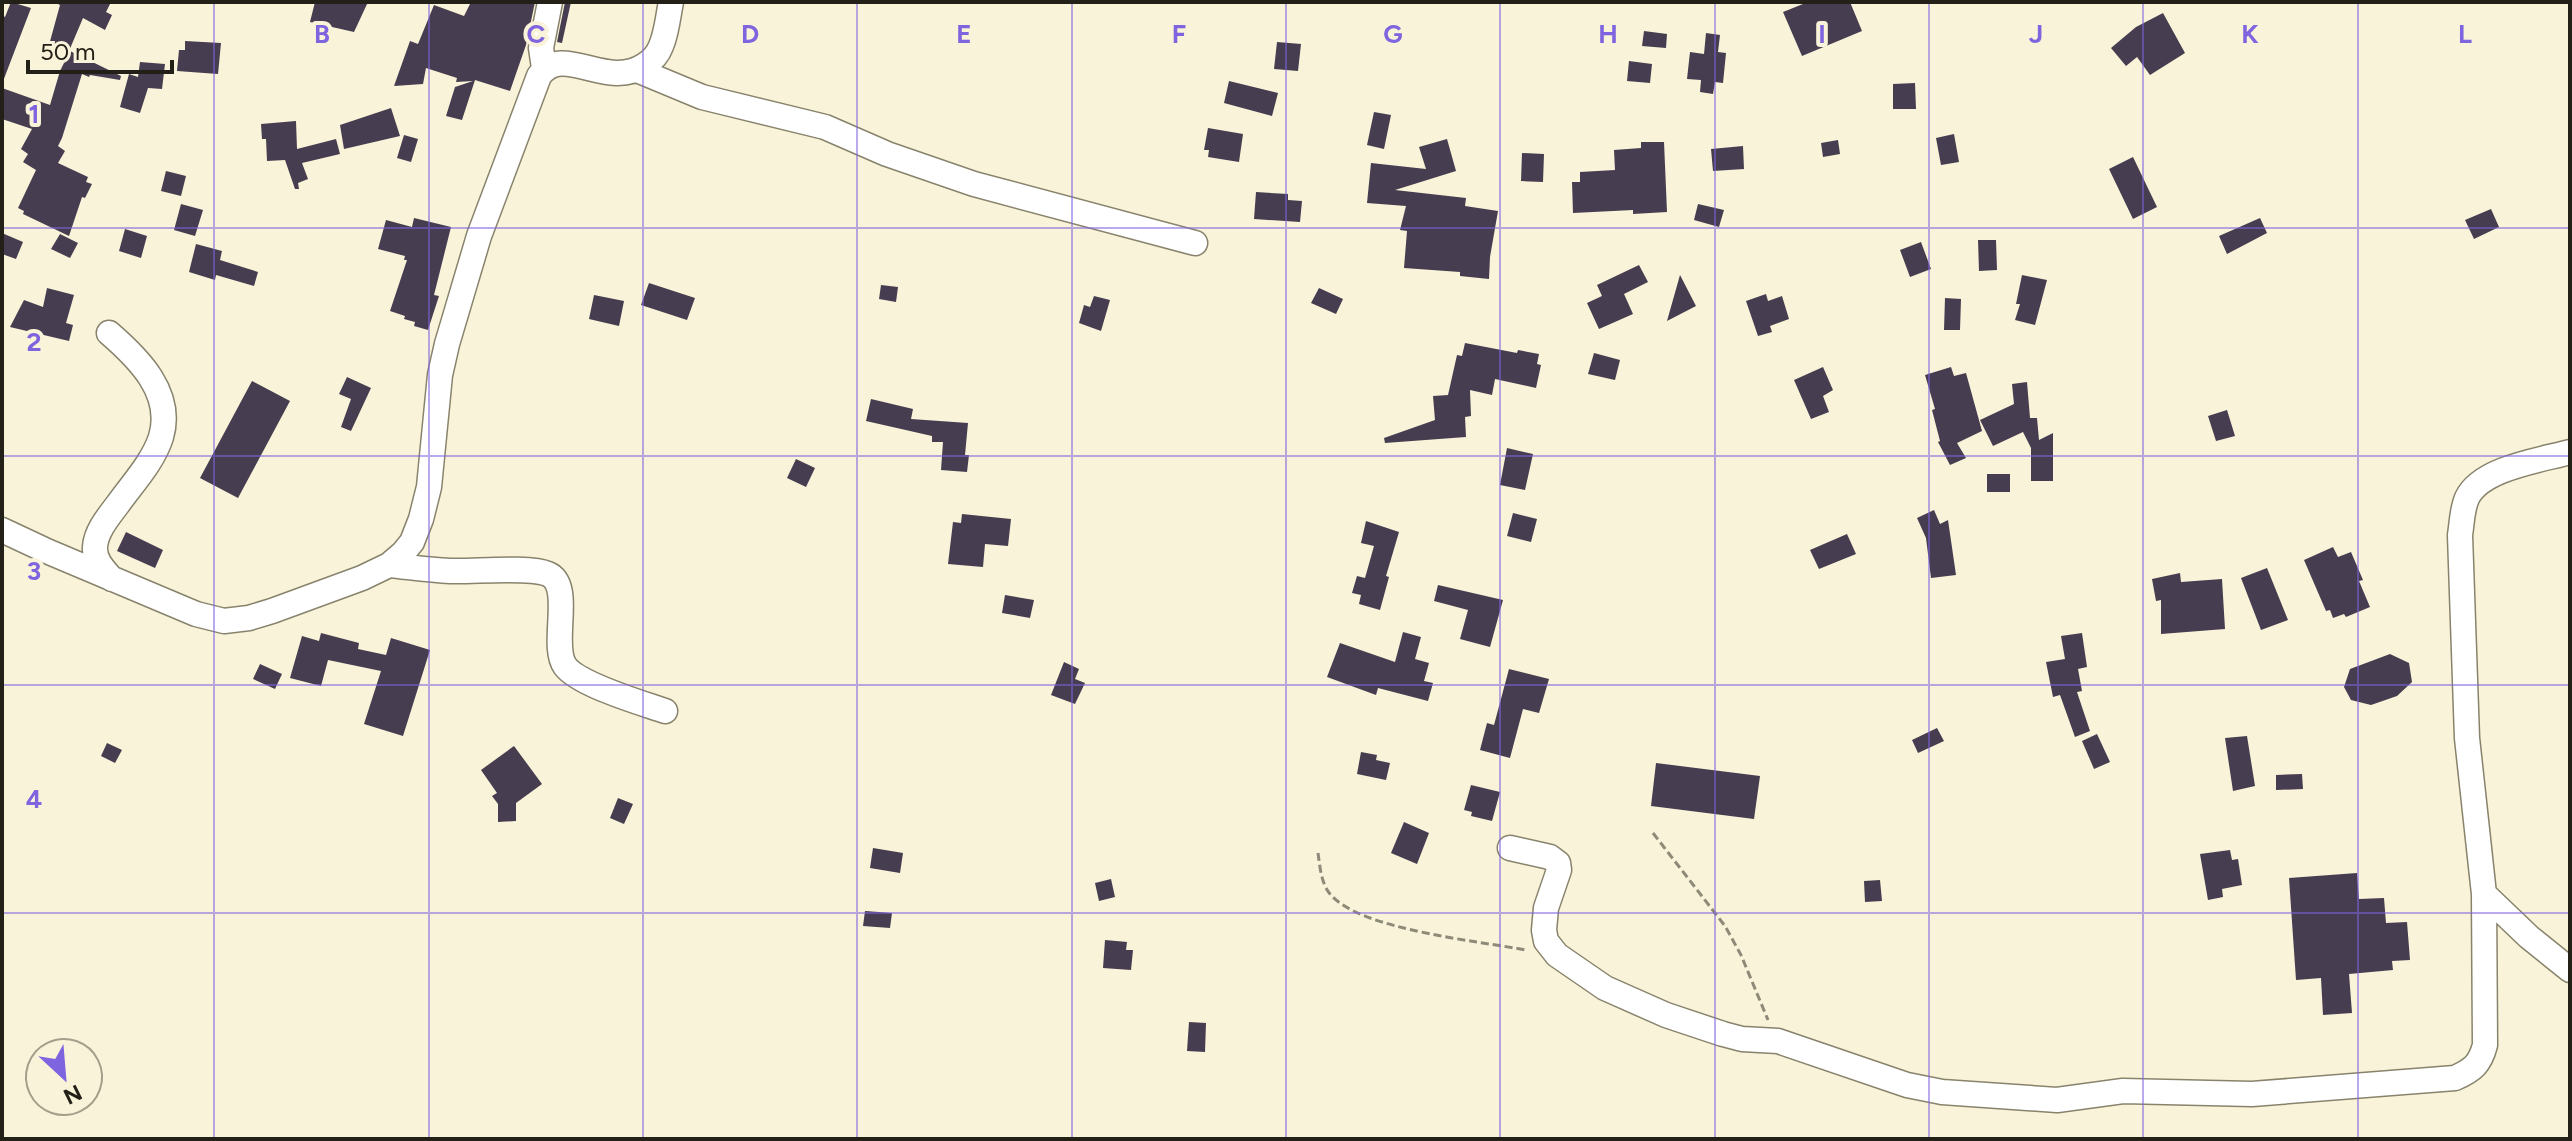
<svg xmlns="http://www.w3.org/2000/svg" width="2572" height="1141" viewBox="0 0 2572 1141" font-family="Figtree,sans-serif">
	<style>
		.building { fill: #463d50 }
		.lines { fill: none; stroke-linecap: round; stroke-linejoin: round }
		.minor-casing { stroke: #88836c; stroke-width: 27 }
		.path { stroke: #8e8a78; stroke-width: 3; stroke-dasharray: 8 4; stroke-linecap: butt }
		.minor { stroke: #fff; stroke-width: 24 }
		.grid { fill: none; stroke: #7f64df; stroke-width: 2; stroke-opacity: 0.55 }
		.grid-label { font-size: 26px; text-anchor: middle; font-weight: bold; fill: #7f64df; stroke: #f9f3d9; stroke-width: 8; stroke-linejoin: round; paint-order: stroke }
	</style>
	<rect width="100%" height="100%" fill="#f9f3d9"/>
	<!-- building -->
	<path class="building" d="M11,2L31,8L2,84V15L5,17Z
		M54,2H111L106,12L112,15L105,30L83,18L69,51L49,45L60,5Z
		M315,2H368L354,32L310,22Z
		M471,2H535L526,45L510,91L475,80L462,120L446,116L455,87L473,81L456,82L457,78L426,68L423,84L394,86L410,41L418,44L434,5L464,16Z
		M565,2H571L562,43L557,42Z
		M1808,2H1850L1862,31L1802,56L1783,12Z
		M2163,13L2185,53L2150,75L2137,57L2126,66L2111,48L2136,27Z
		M1644,31L1667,34L1666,48L1642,46Z
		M1706,33L1720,35L1718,52L1726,53L1723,83L1715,82L1713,94L1700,92L1701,80L1687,79L1690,52L1704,54Z
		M185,41L221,43L218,74L177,71L179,50H185Z
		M1277,42L1301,44L1298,71L1274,69Z
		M70,51L121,76L120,80L90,75L89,77L82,74L62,138L58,146L65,151L58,163L88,177L86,182L92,184L85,198L82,197L69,236L23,214L24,211L18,208L36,170L23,162L28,154L21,149L32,129L2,119V88L50,105L60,71Z
		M1629,61L1652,64L1650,83L1627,81Z
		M140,62L165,64L162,89L148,88L140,113L120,107L129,74L138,77Z
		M1229,81L1278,93L1272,116L1224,103Z
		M1915,83L1916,109H1893V84Z
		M391,108L400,136L344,149L340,125Z
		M1374,112L1391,115L1384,149L1367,145Z
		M296,121L297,149L336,139L340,154L302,163L308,179L298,183L299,189H295L285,160L267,161L266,139H262L261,124Z
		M1208,128L1243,134L1239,162L1208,157L1209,150H1204Z
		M1954,134L1959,162L1941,165L1936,138Z
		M404,135L418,139L411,162L397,158Z
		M1447,139L1456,171L1395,190L1466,198L1465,206L1498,211L1490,257L1489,279L1460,276V272L1404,268L1407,231L1400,230L1406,206L1367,203L1371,163L1426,169L1419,147Z
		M1838,140L1840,154L1823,157L1821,143Z
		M1641,142H1664L1667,212L1633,214V210L1573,213L1572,182H1580V172L1615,170L1614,150L1641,148Z
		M1743,146L1744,169L1713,171L1711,149Z
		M1522,153L1544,154L1543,182L1521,181Z
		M2133,157L2157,207L2133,219L2109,169Z
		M166,171L186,176L181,196L161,191Z
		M1256,192L1288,194V200L1302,201L1300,222L1254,219Z
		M181,204L203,210L195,236L174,230Z
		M1698,204L1724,210L1719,227L1694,220Z
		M2491,209L2499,227L2474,239L2465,220Z
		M414,218L451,227L434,295L439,296L428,330L414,326L415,322L404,319L405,316L390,311L407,260H404L405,256L378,249L386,220L412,227Z
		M2260,218L2267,233L2227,254L2219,236Z
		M125,229L147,236L141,258L119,251Z
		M2,233L23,242L16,259L2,254Z
		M60,234L78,243L70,258L51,249Z
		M1978,240H1996L1997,270L1979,271Z
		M1921,242L1931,269L1910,277L1900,250Z
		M196,244L222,251L220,260L258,272L254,286L216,275L215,280L189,272Z
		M1639,265L1648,282L1624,294L1633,314L1599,329L1587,303L1602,296L1597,285Z
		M1680,275L1696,306L1667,321Z
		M2022,275L2047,280L2035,325L2015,320L2020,304H2016Z
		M649,283L695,298L687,320L641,305Z
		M881,285L898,287L896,302L879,299Z
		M47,288L74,295L66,323L73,325L69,341L10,327L24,300L43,307Z
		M1319,288L1343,299L1336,314L1311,303Z
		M1766,294L1768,301L1782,296L1789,319L1770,326L1772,332L1758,336L1746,301Z
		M594,295L624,301L619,326L589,319Z
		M1094,296L1110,300L1101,331L1079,323L1084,305L1090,307Z
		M1945,298L1961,299L1960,330H1944Z
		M1465,343L1517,353L1518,350L1539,354L1537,364L1541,365L1536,388L1495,379L1492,395L1470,390L1471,416L1465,417L1466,437L1385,443L1384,438L1435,420L1433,396L1448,395L1457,355L1462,356Z
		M1594,353L1620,360L1615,380L1588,374Z
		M1823,367L1833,390L1823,396L1829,412L1811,419L1794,380Z
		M1951,367L1954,376L1966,373L1982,431L1957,443L1966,458L1950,465L1938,442L1940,441L1932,410L1935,409L1925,375Z
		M347,377L371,388L351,431L341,427L351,399L339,394Z
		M252,381L290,401L238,498L200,478Z
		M2027,382L2030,418H2037L2039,440L2053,433V481H2031V448L2023,432L1993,446L1980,420L2014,404L2012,384Z
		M871,399L913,409L911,419L968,423L965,455H969L967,472L941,470L943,442H932V436L866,421Z
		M2227,410L2235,436L2216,441L2208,416Z
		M1507,448L1533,454L1525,490L1500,485Z
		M796,459L815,468L806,487L787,478Z
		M1987,474H2010V492H1987Z
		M1934,510L1940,524L1948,520L1956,575L1931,578L1926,538L1917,518Z
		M1513,513L1537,519L1531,542L1507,536Z
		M962,514L1011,519L1008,546L985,544L983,567L948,564L953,522L961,523Z
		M1366,521L1399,532L1386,576L1389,577L1380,610L1359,604L1361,595L1352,593L1357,576L1365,578L1374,546L1361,543Z
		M126,532L163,550L155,568L117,551Z
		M1847,534L1856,554L1819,569L1810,550Z
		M2333,547L2338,557L2351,552L2363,580L2359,581L2370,607L2346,617L2344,614L2333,618L2330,610L2326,611L2304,560Z
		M2267,568L2288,620L2261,630L2241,578Z
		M2180,573L2181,582L2222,579L2225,629L2161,634V600L2156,601L2152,579Z
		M1438,585L1503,600L1490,647L1460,639L1468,610L1434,601Z
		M1005,595L1034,600L1030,618L1002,613Z
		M1403,632L1421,637L1415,659L1429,663L1424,681L1433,683L1428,701L1378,688L1376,695L1327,677L1340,643L1395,662Z
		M321,633L359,643L358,649L386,655L391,638L430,650L403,736L364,724L381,671L328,660L321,686L290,678L302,636L319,641Z
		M2082,633L2087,667L2078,669L2082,691L2077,692L2090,731L2075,737L2060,695L2053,697L2046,662L2065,659L2061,636Z
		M2390,654L2409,663L2412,682L2397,696L2371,705L2351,700L2344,687L2350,669Z
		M1064,662L1079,669L1075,679L1085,683L1075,704L1051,695Z
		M260,664L282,674L275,689L253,679Z
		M1509,669L1549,679L1539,713L1523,709L1510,758L1480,750L1487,723L1494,725Z
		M1937,728L1944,741L1918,753L1912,740Z
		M2097,734L2110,762L2094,769L2082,741Z
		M2247,736L2255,786L2233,791L2225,738Z
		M107,743L122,750L115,763L101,756Z
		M514,746L542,784L516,803V821L498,822V804L492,796L497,793L481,770Z
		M1361,752L1377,755L1376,760L1390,763L1386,780L1357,774Z
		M1656,763L1760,776L1754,819L1651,806Z
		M2302,774L2303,789L2276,790V775Z
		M1471,785L1500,792L1492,821L1471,816L1472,812L1464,810Z
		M618,798L633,804L624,824L610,818Z
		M1404,822L1429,833L1417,864L1391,853Z
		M873,848L903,853L900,873L870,868Z
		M2230,850L2232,860L2238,859L2242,885L2222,889L2223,897L2208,900L2200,854Z
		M2357,873L2359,899L2384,898L2386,923L2407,922L2410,960L2392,961L2393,970L2349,974L2352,1013L2323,1015L2321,978L2296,980L2289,878Z
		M1111,879L1115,897L1099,901L1095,883Z
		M1880,880L1882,901L1865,902L1864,881Z
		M865,911L892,913L890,928L863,926Z
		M1105,940L1127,942L1126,950H1133L1131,970L1103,968Z
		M1189,1022L1206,1023L1205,1052L1187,1051Z"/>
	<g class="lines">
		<defs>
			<path id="minor" d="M544,68L541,48L550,2
				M637,70L702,97L825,127L887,154L974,184L1195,243
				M109,333C138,358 174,393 161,437C153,462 133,483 118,504C109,516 96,531 95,547C94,560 104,570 112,579
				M2,530L49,552L196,614L224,621L249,618L272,611L362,578L389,565L403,553L412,542L421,519L429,487L440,375L447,344L479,236L539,76C563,42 606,91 645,65C653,60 658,54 661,46C667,32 668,16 671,2
				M389,565C409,567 429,570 450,571C473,572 529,566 548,574C574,585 550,645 565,666C579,685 642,703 665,711
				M1510,848L1550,857L1558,863L1559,870L1546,908L1544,930L1546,941L1557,955L1605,988L1666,1015L1723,1034L1742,1039L1778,1041L1907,1085L1942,1092L2057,1100L2123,1091L2252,1094L2455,1078C2473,1070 2480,1064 2485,1045L2484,894L2467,738L2460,535C2462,523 2462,509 2467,498C2481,468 2541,460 2570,452
				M2484,894L2529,937L2570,970"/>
		</defs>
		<!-- minor casing -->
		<use href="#minor" class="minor-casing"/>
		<!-- path -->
		<path class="path" d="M1653,833L1725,926L1741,955L1768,1020
			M1318,853C1320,867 1321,883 1330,894C1360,930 1479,941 1526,950"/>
		<!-- minor -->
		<use href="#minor" class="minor"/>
	</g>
	<!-- grid -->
	<path class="grid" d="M214,2V1139M429,2V1139M643,2V1139M857,2V1139M1072,2V1139M1286,2V1139M1500,2V1139M1715,2V1139M1929,2V1139M2143,2V1139M2358,2V1139M2,228H2570M2,456H2570M2,685H2570M2,913H2570"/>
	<g class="grid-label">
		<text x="322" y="43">B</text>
		<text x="536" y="43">C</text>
		<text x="750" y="43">D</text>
		<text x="964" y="43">E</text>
		<text x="1179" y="43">F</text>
		<text x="1393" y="43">G</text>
		<text x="1608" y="43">H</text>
		<text x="1822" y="43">I</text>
		<text x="2036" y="43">J</text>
		<text x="2250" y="43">K</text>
		<text x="2465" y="43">L</text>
		<text x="34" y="123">1</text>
		<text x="34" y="351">2</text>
		<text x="34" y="580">3</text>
		<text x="34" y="808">4</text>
	</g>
	<!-- border -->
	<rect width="2572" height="1141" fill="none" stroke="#222017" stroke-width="8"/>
	<!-- north arrow -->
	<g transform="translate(64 1077) rotate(154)"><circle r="38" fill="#f9f3d9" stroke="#a39f8b" stroke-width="2"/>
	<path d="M0-6L14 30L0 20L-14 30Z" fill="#7f64df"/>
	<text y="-12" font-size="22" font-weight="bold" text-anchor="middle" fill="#222017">N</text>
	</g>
	<!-- scale -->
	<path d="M28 60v12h144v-12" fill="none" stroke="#222017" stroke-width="4"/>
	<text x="40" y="60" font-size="24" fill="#222017" stroke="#f9f3d9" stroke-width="6" paint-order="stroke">50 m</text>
</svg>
